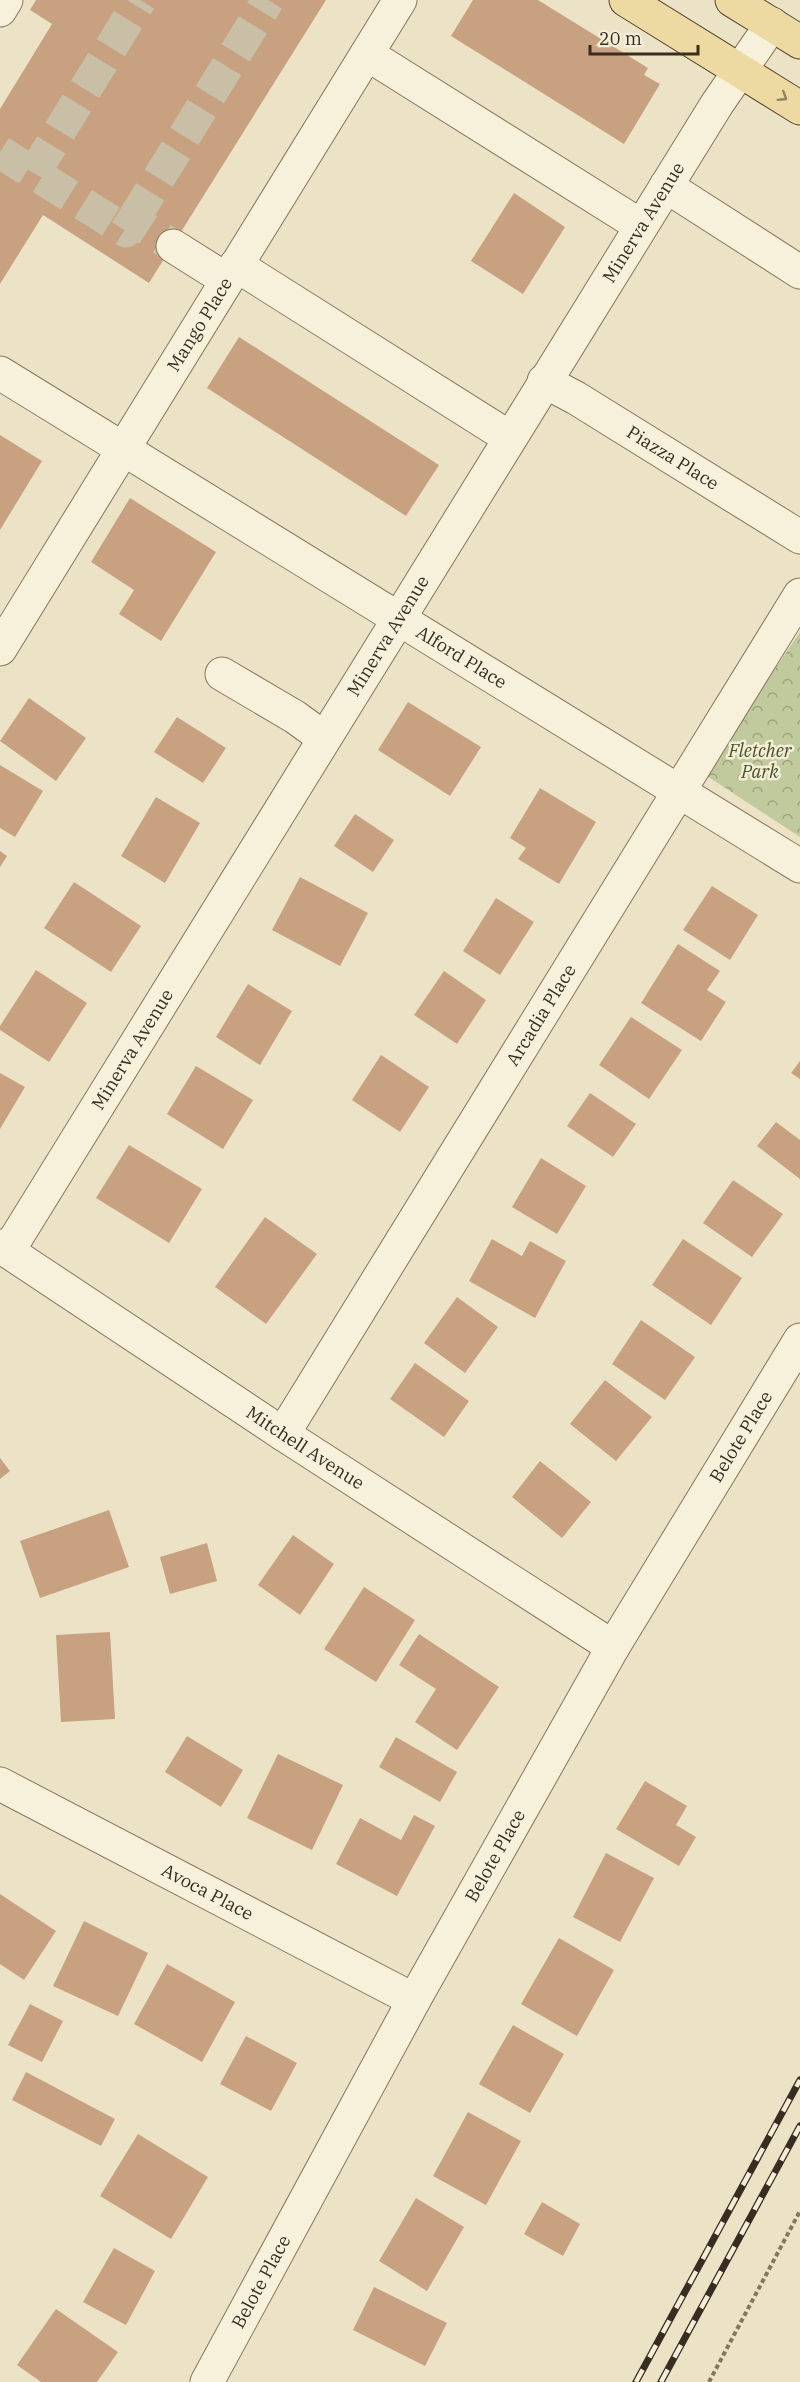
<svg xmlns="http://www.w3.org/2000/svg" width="800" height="2382" viewBox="0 0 800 2382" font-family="'IBM Plex Serif',serif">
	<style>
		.park { fill: url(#park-crowns) }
		.building { fill: #c8a280 }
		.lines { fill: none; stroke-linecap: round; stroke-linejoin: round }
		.minor-tunnel { stroke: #c8bfa6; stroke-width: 33; stroke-dasharray: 33 16; stroke-linecap: butt }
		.minor-casing { stroke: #87765e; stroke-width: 35 }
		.major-casing { stroke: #554431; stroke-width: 35 }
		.path { stroke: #87765e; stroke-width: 4; stroke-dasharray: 4.5 3; stroke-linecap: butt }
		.minor { stroke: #f7f0da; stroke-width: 33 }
		.major { stroke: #ecdaa2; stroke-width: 33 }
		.rail-casing { stroke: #382d20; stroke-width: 7 }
		.rail { stroke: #f4edd7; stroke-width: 4.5; stroke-dasharray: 14; stroke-linecap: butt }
		.oneway { stroke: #928461 }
		.labels { text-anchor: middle; stroke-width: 5; stroke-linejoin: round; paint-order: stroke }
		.street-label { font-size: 18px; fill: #382d20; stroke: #f4edd7 }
		.park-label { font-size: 18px; font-style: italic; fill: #465328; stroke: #f4edd7 }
	</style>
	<defs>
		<pattern id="park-crowns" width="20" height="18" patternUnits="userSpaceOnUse" patternTransform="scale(1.5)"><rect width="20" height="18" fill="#c1ca9c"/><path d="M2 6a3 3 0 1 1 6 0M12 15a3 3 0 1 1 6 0" fill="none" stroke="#9ea47f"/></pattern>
	</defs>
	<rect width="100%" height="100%" fill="#ece3c7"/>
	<!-- park -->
	<path class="park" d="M800,632V837L704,774Z"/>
	<!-- building -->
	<path class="building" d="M36,0H326L149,283L43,215L0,284V109L52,24L30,10Z
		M473,0H538L648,68L644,75L660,84L624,144L451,36Z
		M514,193L565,227L523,294L471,261Z
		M239,337L439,465L406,516L207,388Z
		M0,435L42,461L0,530Z
		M130,498L216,552L161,641L119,614L134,590L91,562Z
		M29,698L86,738L56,781L0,741Z
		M408,702L481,747L450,796L378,750Z
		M177,717L226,748L203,783L154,752Z
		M0,765L43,791L15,837L0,828Z
		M540,788L596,822L559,884L518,859L526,848L510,838Z
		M156,797L200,823L165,883L121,856Z
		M355,814L394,840L373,872L334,846Z
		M0,851L7,856L0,867Z
		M300,877L368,913L340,966L272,930Z
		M74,882L141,926L111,972L44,928Z
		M712,886L758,915L730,960L683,930Z
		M496,898L534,922L500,975L463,951Z
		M678,944L720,971L707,990L726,1002L701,1041L641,1003Z
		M36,970L87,1003L49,1062L0,1030V1026Z
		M444,971L486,1000L457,1044L414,1015Z
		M248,984L292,1011L260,1065L216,1037Z
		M631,1017L682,1050L649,1099L599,1065Z
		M381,1055L429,1087L400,1132L352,1100Z
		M800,1061V1079L791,1073Z
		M196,1066L253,1100L223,1149L167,1114Z
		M0,1073L25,1087L0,1129Z
		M590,1093L636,1124L613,1157L567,1126Z
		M776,1122L800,1140V1179L757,1146Z
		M129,1145L202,1189L169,1243L96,1198Z
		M541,1158L586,1186L557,1234L512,1207Z
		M733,1180L783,1214L752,1257L703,1223Z
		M265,1217L317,1254L266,1324L215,1287Z
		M492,1239L522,1256L530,1241L566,1261L535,1318L469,1281Z
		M683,1239L742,1278L711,1325L652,1285Z
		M457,1297L498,1327L465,1373L424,1343Z
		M641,1320L695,1357L665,1400L612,1364Z
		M415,1363L469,1401L444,1437L390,1399Z
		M605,1380L652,1417L616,1461L570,1424Z
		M0,1458L10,1471L0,1479Z
		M540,1461L591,1502L562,1538L512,1497Z
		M109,1510L129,1567L40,1598L20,1541Z
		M293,1535L334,1564L300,1615L258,1585Z
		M207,1543L217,1581L170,1594L160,1557Z
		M364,1587L415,1620L376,1682L324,1649Z
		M110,1632L115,1719L61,1722L56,1635Z
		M419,1634L499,1687L457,1750L415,1722L436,1689L399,1665Z
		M187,1736L243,1770L221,1807L165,1772Z
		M396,1737L457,1772L440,1802L379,1767Z
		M278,1754L343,1785L312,1850L247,1818Z
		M645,1781L687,1806L676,1825L696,1837L679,1866L616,1829Z
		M414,1815L435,1826L397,1896L336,1864L360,1818L401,1840Z
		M606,1853L654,1878L620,1942L573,1917Z
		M0,1894L56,1931L24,1980L0,1964Z
		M84,1921L148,1953L118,2016L53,1986Z
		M559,1938L614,1970L577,2036L521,2004Z
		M167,1964L235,2002L202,2062L134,2024Z
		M30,2004L63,2021L42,2062L8,2045Z
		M513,2025L564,2054L530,2113L479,2084Z
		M246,2036L297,2063L271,2111L220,2084Z
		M26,2072L115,2119L101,2146L12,2100Z
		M468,2112L521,2141L486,2205L433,2176Z
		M138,2134L208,2177L171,2239L100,2196Z
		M416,2198L464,2227L427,2291L379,2261Z
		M542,2202L580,2224L563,2256L524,2234Z
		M114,2248L155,2271L126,2325L83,2302Z
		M374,2287L447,2323L425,2366L353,2330Z
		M56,2309L118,2352L97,2382H41L17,2365Z"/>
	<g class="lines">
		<!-- minor-tunnel -->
		<path class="minor-tunnel" d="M0,152L126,231L133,220L173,246
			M34,173L140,0
			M133,220L268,0"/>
		<defs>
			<g id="minor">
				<path d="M0,10L6,0"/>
				<path d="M367,54L641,226"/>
				<path d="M666,186L800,272"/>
				<path d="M173,246L227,280"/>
				<path d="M236,265L510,438"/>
				<path id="s1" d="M0,373L800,866"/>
				<path id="s2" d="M544,381L576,398L800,537"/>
				<path id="s3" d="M0,649L400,0"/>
				<path d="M222,674L295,717L324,738"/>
				<path id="s4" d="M0,1246L283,1434L613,1647"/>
				<path id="s5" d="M8,1251L717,104L772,24"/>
				<path id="s6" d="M283,1434L800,595"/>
				<path id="s7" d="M0,1784L414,2000"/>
				<path id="s8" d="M207,2382L414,2000L613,1647L800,1340"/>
			</g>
			<path id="major" d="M626,0L800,108
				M732,0L800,42"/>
		</defs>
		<!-- minor casing -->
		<use href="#minor" class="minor-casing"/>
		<!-- major casing -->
		<use href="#major" class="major-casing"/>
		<!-- path -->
		<path class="path" d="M709,2382L800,2211"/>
		<!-- minor -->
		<use href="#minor" class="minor"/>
		<!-- major -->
		<use href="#major" class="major"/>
		<defs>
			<path id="rail" d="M636,2382L800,2080
				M661,2382L800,2126"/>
		</defs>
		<!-- rail casing -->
		<use href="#rail" class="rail-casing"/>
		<!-- rail -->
		<use href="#rail" class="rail"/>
	</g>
	<!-- one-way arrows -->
	<defs><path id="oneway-chevron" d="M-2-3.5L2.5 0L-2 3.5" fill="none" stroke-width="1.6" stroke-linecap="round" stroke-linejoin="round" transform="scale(1.5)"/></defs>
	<use class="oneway" href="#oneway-chevron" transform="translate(783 97) rotate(32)"/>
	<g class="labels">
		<!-- street labels -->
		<g class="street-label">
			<text dy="6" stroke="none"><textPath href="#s5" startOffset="1209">Minerva Avenue</textPath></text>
			<text dy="6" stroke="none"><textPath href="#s3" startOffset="381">Mango Place</textPath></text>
			<text dy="6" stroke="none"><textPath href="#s2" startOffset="150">Piazza Place</textPath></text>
			<text dy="6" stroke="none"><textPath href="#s5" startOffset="723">Minerva Avenue</textPath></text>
			<text dy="6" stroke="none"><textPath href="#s1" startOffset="542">Alford Place</textPath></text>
			<text dy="6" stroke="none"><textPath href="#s6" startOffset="492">Arcadia Place</textPath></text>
			<text dy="6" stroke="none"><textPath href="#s5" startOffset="237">Minerva Avenue</textPath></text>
			<text dy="6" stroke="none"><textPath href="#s8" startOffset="1086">Belote Place</textPath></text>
			<text dy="6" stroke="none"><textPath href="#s4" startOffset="366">Mitchell Avenue</textPath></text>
			<text dy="6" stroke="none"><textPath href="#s8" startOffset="600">Belote Place</textPath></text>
			<text dy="6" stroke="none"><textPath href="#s7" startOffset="234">Avoca Place</textPath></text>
			<text dy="6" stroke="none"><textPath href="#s8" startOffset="114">Belote Place</textPath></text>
		</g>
		<!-- park labels -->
		<g class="park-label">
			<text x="760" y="757">Fletcher<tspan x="760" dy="21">Park</tspan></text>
		</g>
	</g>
	<!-- scale -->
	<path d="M590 45v9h108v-9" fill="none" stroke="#382d20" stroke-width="3"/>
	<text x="599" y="45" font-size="18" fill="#382d20" stroke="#f4edd7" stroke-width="4.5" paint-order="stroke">20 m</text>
</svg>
